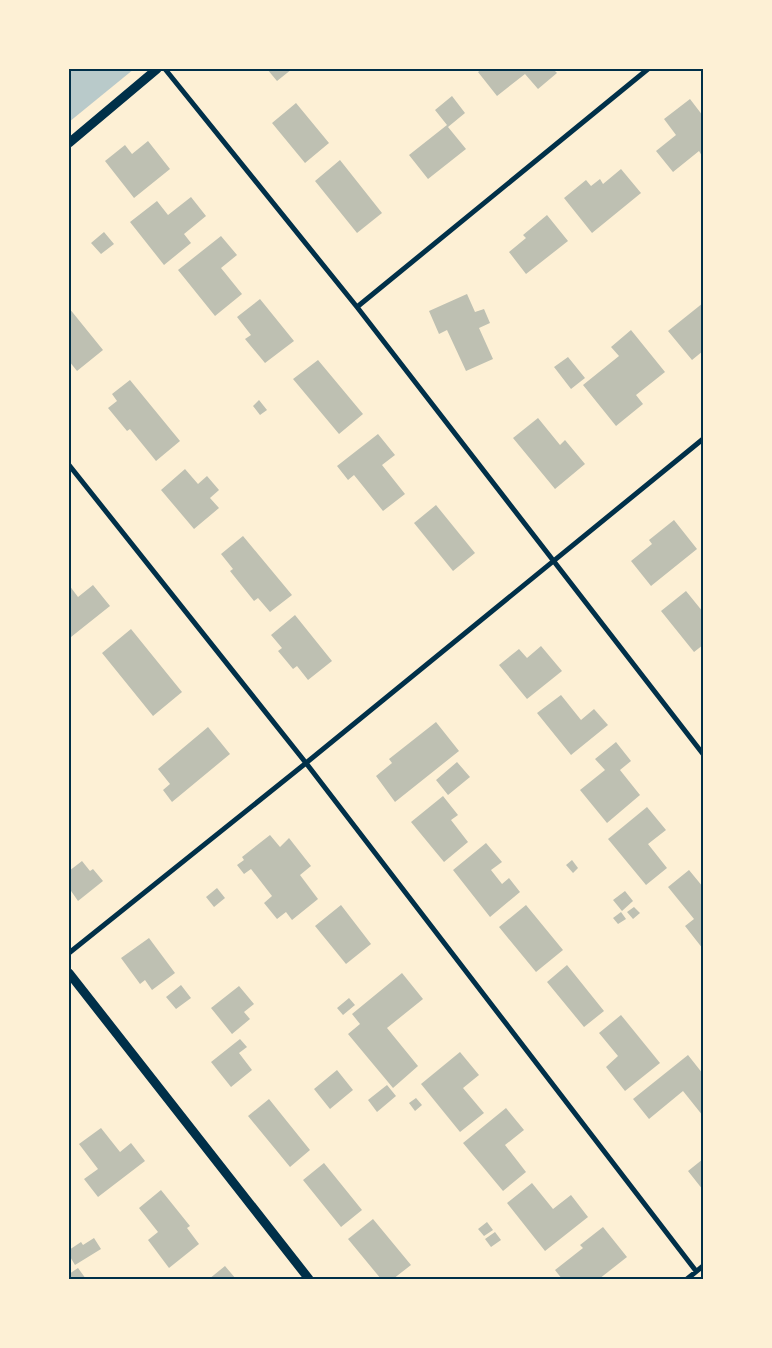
<svg xmlns="http://www.w3.org/2000/svg" width="772" height="1348" viewBox="0 0 772 1348" font-family="'Varela Round',sans-serif">
	<style>
		.green { fill: #b9caca }
		.building { fill: #bec0b2 }
		.lines { fill: none; stroke-linecap: round; stroke-linejoin: round }
		.minor { stroke: #003049; stroke-width: 5 }
		.tertiary { stroke: #003049; stroke-width: 9 }
		.neatline { fill: none; stroke: #003049; stroke-width: 2 }
	</style>
	<rect width="100%" height="100%" fill="#fdf0d5"/>
	<!-- green -->
	<path class="green" d="M69,69H134L69,122Z"/>
	<!-- building -->
	<path class="building" d="M267,69H292L277,81Z
		M482,69H553L557,73L538,89L525,74L497,96L478,72Z
		M452,96L465,113L448,127L466,149L428,179L409,155L447,125L435,110Z
		M690,99L703,116V155L702,156L699,151L673,172L656,151L676,135L664,119Z
		M296,103L329,143L305,163L272,123Z
		M148,141L170,169L134,198L105,161L125,145L132,154Z
		M340,160L382,213L357,233L315,181Z
		M621,169L641,193L592,233L564,198L586,180L591,186L600,179L603,184Z
		M191,197L206,216L184,234L191,243L164,265L130,222L157,201L168,215Z
		M547,215L568,241L526,274L509,252L526,238L523,235Z
		M104,232L114,244L101,254L91,243Z
		M221,236L237,255L221,268L242,294L215,316L178,270Z
		M467,294L475,312L484,309L490,323L479,328L493,359L466,371L447,330L439,334L429,311Z
		M260,299L294,341L265,363L245,339L251,335L237,317Z
		M703,303V351L692,360L668,331Z
		M69,308L103,350L77,371L69,361Z
		M631,330L665,372L636,395L643,404L616,426L583,385L619,356L611,347Z
		M568,357L585,378L571,389L554,367Z
		M318,360L363,414L339,434L293,379Z
		M130,380L180,441L156,461L130,429L127,431L108,408L117,401L112,394Z
		M259,400L267,410L260,415L253,406Z
		M538,418L560,445L565,440L585,464L555,489L513,438Z
		M378,434L395,455L382,465L405,494L383,511L354,475L348,480L337,466Z
		M185,469L198,484L207,476L219,490L210,498L219,508L194,529L161,490Z
		M436,505L475,553L453,571L414,523Z
		M674,520L697,549L651,586L631,561L652,544L649,540Z
		M243,536L292,595L270,612L258,598L254,601L230,571L233,569L221,554Z
		M69,585L78,597L93,585L110,606L71,637L69,635Z
		M686,591L703,612V645L694,652L661,611Z
		M295,615L332,661L308,680L297,666L293,669L278,651L282,648L271,635Z
		M131,629L182,692L153,716L102,653Z
		M541,646L562,671L527,699L499,665L519,649L527,658Z
		M561,695L581,720L594,709L608,725L571,755L537,713Z
		M436,722L459,751L395,802L376,776L392,763L389,759Z
		M208,727L230,754L172,802L163,790L170,784L158,769Z
		M616,742L631,761L620,770L640,795L607,823L580,790L605,770L595,759Z
		M457,762L470,777L448,795L436,780Z
		M443,796L458,815L451,820L468,842L444,862L411,822Z
		M647,807L666,830L648,844L667,868L646,885L608,839Z
		M270,835L280,847L289,838L311,866L300,875L318,899L292,920L286,912L277,919L264,903L272,896L251,869L244,874L237,865L244,860L242,857Z
		M486,843L502,862L491,870L502,884L509,878L520,892L490,917L453,870Z
		M572,860L578,868L573,873L566,865Z
		M82,861L90,871L93,869L103,881L78,901L69,888V871Z
		M689,870L703,887V949L685,926L694,919L668,887Z
		M217,888L225,898L214,907L206,897Z
		M625,891L633,901L622,911L613,900Z
		M341,905L371,944L346,964L315,926Z
		M526,905L563,950L536,972L499,927Z
		M634,907L640,913L633,919L627,912Z
		M621,912L626,919L618,924L613,918Z
		M149,938L175,973L152,990L145,980L140,984L121,958Z
		M567,965L604,1011L584,1027L547,982Z
		M402,973L423,999L387,1028L418,1066L393,1088L348,1034L360,1024L352,1014Z
		M181,985L191,998L176,1009L166,997Z
		M239,986L254,1004L244,1012L250,1019L232,1034L211,1008Z
		M349,998L355,1005L343,1015L337,1008Z
		M621,1015L660,1063L625,1091L606,1067L618,1056L599,1033Z
		M240,1039L247,1047L239,1053L252,1070L231,1087L211,1062Z
		M460,1052L479,1075L463,1088L484,1113L460,1132L421,1084Z
		M688,1055L703,1074V1116L683,1091L649,1119L633,1099Z
		M337,1070L353,1090L330,1109L314,1089Z
		M387,1085L396,1096L377,1112L368,1100Z
		M416,1098L422,1105L415,1111L409,1103Z
		M269,1099L310,1150L290,1167L248,1116Z
		M506,1108L524,1130L505,1145L526,1172L503,1191L463,1143Z
		M101,1128L120,1152L131,1143L145,1161L98,1197L84,1179L98,1169L79,1144Z
		M703,1159V1190L688,1171Z
		M324,1163L362,1210L341,1227L303,1180Z
		M532,1183L553,1209L571,1195L588,1217L545,1251L507,1203Z
		M161,1190L190,1226L187,1228L199,1244L169,1268L148,1240L158,1232L139,1208Z
		M373,1219L411,1265L393,1279H381L348,1239Z
		M487,1222L493,1230L484,1236L478,1229Z
		M603,1227L627,1257L599,1279H562L555,1270L583,1248L580,1245Z
		M495,1232L501,1240L491,1247L485,1239Z
		M94,1238L101,1249L75,1265L69,1255V1250L81,1242L83,1245Z
		M225,1266L236,1279H209Z
		M78,1268L86,1279H69V1274Z"/>
	<g class="lines">
		<!-- minor -->
		<path class="minor" d="M165,69L357,307L703,754
			M357,307L648,69
			M69,465L306,763L696,1271
			M69,953L306,763L703,439
			M687,1279L703,1266"/>
		<!-- tertiary -->
		<path class="tertiary" d="M69,143L157,69
			M69,973L309,1279"/>
	</g>
	<!-- border -->
	<rect width="772" height="1348" fill="none" stroke="#fdf0d5" stroke-width="140"/>
	<rect x="70" y="70" width="632" height="1208" class="neatline"/>
</svg>
